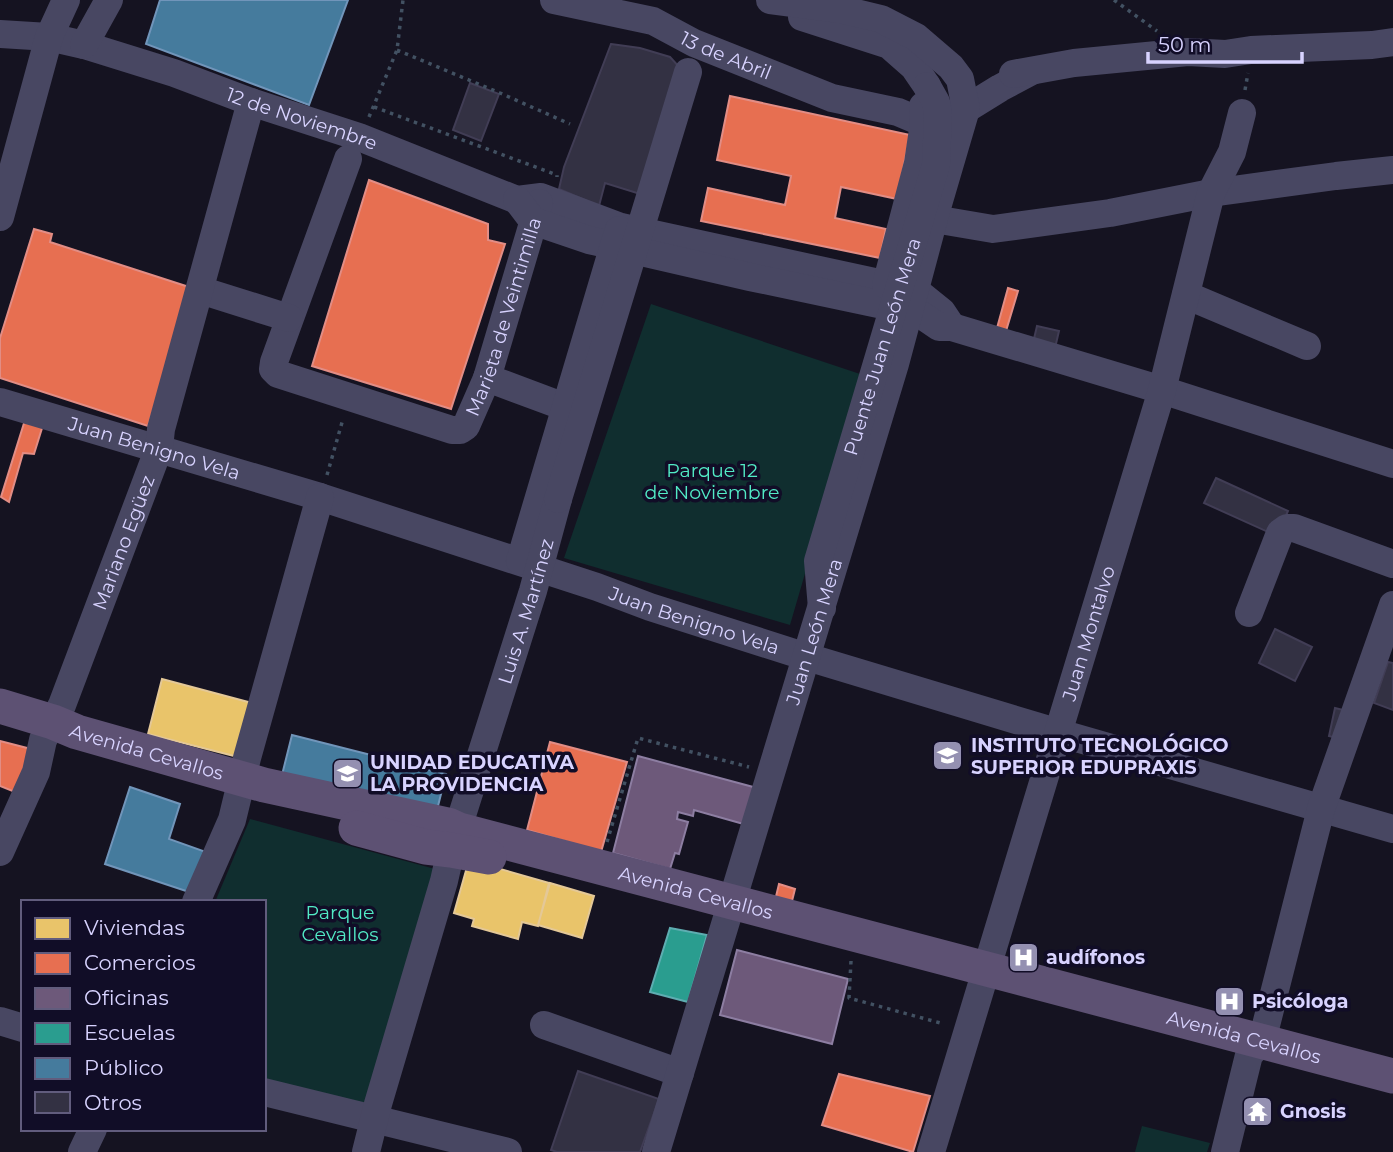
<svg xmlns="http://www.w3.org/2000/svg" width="1393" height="1152" viewBox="0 0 1393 1152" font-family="Montserrat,sans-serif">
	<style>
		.green { fill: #102e2f }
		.homes { fill: #e9c46a; stroke: #e4c897; stroke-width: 2 }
		.shops { fill: #e76f51; stroke: #e28d85; stroke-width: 2 }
		.offices { fill: #6d597a; stroke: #8d7ea2; stroke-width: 2 }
		.schools { fill: #2a9d8f; stroke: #5eadb1; stroke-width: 2 }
		.public { fill: #457b9d; stroke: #7195ba; stroke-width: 2 }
		.building { fill: #333143; stroke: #413d55; stroke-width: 2 }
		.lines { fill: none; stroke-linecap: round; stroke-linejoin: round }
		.path { stroke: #425162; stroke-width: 3.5; stroke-dasharray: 3.5 5; stroke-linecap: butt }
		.minor { stroke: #484762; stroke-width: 28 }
		.major { stroke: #5d5173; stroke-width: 35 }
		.minor-bridge { stroke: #484762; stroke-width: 28 }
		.labels { text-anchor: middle; stroke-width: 7; stroke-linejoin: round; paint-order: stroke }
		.street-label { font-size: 19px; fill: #d8d3ff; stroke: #110d27 }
		.park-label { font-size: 19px; fill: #52ebc6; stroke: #110d27 }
		.poi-label { font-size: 19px; font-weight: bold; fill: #d8d3ff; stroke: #110d27; text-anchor: start }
	</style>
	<rect width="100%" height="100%" fill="#151321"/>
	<!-- green -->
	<path class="green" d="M651,304L863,375L790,625L564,558Z
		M250,819L435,869L363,1111L264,1083V902H215Z
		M1142,1126L1210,1143L1207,1152H1135Z"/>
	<!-- homes -->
	<path class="homes" d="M162,679L252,703L238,757L148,734Z
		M469,860L549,883L538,926L522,922L518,939L472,926L474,919L454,913Z
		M550,883L594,896L582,938L538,925Z"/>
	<!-- shops -->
	<path class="shops" d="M730,96L910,135L897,199L841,187L835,218L886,229L880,258L701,221L708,188L785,205L791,176L717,160Z
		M369,180L488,224V240L505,244L451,409L312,366Z
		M34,229L52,234L50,242L192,288L148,426L0,378V338Z
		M1008,288L1018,291L1006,331L997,328Z
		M25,420L43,425L34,454L23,453L9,502L1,497Z
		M0,741L31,749L15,792L0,786Z
		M550,742L627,762L601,852L527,830Z
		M779,884L795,889L789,913L773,909Z
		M839,1074L930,1096L913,1152L822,1125Z"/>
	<!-- offices -->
	<path class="offices" d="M638,756L757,788L747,825L694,810L693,816L678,812L677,819L688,822L679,854L675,853L670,869L613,853Z
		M737,950L848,979L832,1044L720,1015Z"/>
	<!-- schools -->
	<path class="schools" d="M670,928L707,935L688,1002L650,992Z"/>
	<!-- public -->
	<path class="public" d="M160,0H348L309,105L146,44Z
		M292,735L446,774L436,814L282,775Z
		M130,787L180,804L169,839L206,852L192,893L105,864Z"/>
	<!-- building -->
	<path class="building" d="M611,44L640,48L670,57L681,69L653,198L605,183L599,206L559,189L564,167Z
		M470,83L499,94L481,141L453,130Z
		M1037,326L1059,331L1055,348L1033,343Z
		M1216,478L1288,511L1277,536L1204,503Z
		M1275,629L1312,647L1295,681L1259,663Z
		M1388,662L1393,663V710L1374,703Z
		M1335,708L1347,711L1341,739L1329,736Z
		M578,1071L659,1099L640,1152H557L551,1150Z"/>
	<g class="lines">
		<!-- path -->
		<path class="path" d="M1114,0L1157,31
			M397,50L500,93L570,124
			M1245,90L1248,73
			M374,107L557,175V177
			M369,117L397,50L403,0
			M327,475L343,419
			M607,842L638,738L749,767
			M851,961L849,998L944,1024"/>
		<!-- minor -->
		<g class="minor">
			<path id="s1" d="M554,0L653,21L694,43L832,98L898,112L924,123L966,109L1000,88L1032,71"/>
			<path d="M802,17L889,45L914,67L927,86"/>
			<path id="s2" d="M0,34L49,37L84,45L174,73L251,102L359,137L517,200L541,197L621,227L916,291L942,312L952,327"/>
			<path d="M84,45L109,0"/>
			<path d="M1013,74L1074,63L1188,52L1225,54L1251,50L1372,45L1393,42"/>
			<path id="s3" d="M348,159L274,362L273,369L278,374L452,430H460L466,426L487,378L539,203"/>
			<path d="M517,200L533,221L589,240L750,277L883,305L911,308L939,327H952L1162,390L1393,464"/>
			<path d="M0,217L49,37L66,0"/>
			<path d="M934,219L993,229L1110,213L1211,193L1336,176L1393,170"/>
			<path d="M886,285L918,163L924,123L923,106"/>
			<path d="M200,290L289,318"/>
			<path d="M1186,295L1307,346"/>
			<path d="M487,378L565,407"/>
			<path id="s4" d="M0,402L320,497L597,587L650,607L807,657L1059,733L1393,829"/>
			<path d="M520,561L614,245L619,230"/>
			<path d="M1249,613L1280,533L1287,528H1294L1393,564"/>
			<path id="s5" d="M0,852L36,772L43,740L62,705L159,448L161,429L251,102"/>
			<path d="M196,902L232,820L247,758L320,497"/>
			<path d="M0,1021L23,1028"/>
			<path d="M544,1025L680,1073"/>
			<path d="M264,1092L508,1152"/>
			<path d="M82,1152L93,1129"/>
			<path id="s6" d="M366,1152L378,1104L444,881L451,850L533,591L558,499"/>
			<path id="s7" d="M656,1152L895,364L936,211L966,109L960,79L951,67L916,37L881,19L839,9L770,0"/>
			<path id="s8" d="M931,1152L1162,390L1211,193L1232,152L1242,113"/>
			<path d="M1225,1152L1249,1055L1262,1041L1321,809L1393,605"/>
		</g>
		<!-- major -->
		<g class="major">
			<path id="s9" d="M0,706L53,722L77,732L264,785L448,825L459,830L1393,1076"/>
			<path d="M356,828L426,847L451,850L489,857"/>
		</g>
		<!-- minor-bridge -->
		<g class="minor-bridge">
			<path d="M558,499L688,72"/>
			<path id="s10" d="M822,608L818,561L936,165L938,115L936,102L927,86"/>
		</g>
	</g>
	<!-- icons -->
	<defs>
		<symbol id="university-square" viewBox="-11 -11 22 22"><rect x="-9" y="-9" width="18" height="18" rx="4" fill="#9490b1" stroke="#110d27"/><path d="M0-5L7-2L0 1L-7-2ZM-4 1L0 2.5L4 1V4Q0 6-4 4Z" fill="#fff"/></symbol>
		<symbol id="hospital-square" viewBox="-11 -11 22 22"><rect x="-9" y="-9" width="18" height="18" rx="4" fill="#9490b1" stroke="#110d27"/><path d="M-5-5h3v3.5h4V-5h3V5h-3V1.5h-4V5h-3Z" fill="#fff"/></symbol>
		<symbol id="temple-square" viewBox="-11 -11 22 22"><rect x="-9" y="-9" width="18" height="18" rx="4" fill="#9490b1" stroke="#110d27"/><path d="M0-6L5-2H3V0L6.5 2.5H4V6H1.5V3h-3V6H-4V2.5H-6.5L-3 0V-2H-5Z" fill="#fff"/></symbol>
	</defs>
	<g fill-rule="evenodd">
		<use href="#university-square" x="930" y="738" width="35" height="35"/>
		<use href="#university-square" x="330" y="756" width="35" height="35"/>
		<use href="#hospital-square" x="1006" y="940" width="35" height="35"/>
		<use href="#hospital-square" x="1212" y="984" width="35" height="35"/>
		<use href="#temple-square" x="1240" y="1094" width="35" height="35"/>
	</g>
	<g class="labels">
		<!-- street labels -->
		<g class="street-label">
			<text dy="7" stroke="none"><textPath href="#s1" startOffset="182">13 de Abril</textPath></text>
			<text dy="7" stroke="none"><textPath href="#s2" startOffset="315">12 de Noviembre</textPath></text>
			<text dy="7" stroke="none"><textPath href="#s3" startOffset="544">Marieta de Veintimilla</textPath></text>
			<text dy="7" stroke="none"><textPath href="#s10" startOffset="271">Puente Juan León Mera</textPath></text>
			<text dy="7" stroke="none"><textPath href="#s4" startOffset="161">Juan Benigno Vela</textPath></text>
			<text dy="7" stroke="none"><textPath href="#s5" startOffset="334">Mariano Egüez</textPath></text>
			<text dy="7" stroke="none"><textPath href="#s6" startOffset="564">Luis A. Martínez</textPath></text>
			<text dy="7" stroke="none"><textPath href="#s4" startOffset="728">Juan Benigno Vela</textPath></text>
			<text dy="7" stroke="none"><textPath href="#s7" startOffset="544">Juan León Mera</textPath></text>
			<text dy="7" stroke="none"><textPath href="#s8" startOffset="542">Juan Montalvo</textPath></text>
			<text dy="7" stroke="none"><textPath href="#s9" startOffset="154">Avenida Cevallos</textPath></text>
			<text dy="7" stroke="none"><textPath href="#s9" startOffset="721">Avenida Cevallos</textPath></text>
			<text dy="7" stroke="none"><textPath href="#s9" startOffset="1288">Avenida Cevallos</textPath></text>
		</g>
		<!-- park labels -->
		<g class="park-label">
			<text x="712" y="477">Parque 12<tspan x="712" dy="22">de Noviembre</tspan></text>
			<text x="340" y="919">Parque<tspan x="340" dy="22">Cevallos</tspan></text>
		</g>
		<!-- poi labels -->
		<g class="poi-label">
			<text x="971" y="752">INSTITUTO TECNOLÓGICO<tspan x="971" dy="22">SUPERIOR EDUPRAXIS</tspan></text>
			<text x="370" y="769">UNIDAD EDUCATIVA<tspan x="370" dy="22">LA PROVIDENCIA</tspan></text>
			<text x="1046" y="964">audífonos</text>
			<text x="1252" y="1008">Psicóloga</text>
			<text x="1280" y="1118">Gnosis</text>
		</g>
	</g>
	<!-- legend -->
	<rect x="21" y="900" width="245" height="231" fill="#110d27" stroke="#615c7d" stroke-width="2"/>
	<rect x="35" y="918" width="35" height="21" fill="#e9c46a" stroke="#615c7d" stroke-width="2"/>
	<text x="84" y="935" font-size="21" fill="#d8d3ff">Viviendas</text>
	<rect x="35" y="953" width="35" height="21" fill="#e76f51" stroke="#615c7d" stroke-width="2"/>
	<text x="84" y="970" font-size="21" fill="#d8d3ff">Comercios</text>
	<rect x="35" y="988" width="35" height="21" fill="#6d597a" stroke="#615c7d" stroke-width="2"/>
	<text x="84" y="1005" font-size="21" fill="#d8d3ff">Oficinas</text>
	<rect x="35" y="1023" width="35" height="21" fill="#2a9d8f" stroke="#615c7d" stroke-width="2"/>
	<text x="84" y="1040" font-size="21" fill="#d8d3ff">Escuelas</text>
	<rect x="35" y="1058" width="35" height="21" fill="#457b9d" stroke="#615c7d" stroke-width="2"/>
	<text x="84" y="1075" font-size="21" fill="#d8d3ff">Público</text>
	<rect x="35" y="1092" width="35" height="21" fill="#333143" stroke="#615c7d" stroke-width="2"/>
	<text x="84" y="1110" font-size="21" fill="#d8d3ff">Otros</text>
	<!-- scale -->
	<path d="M1148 52v10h154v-10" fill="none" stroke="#d8d3ff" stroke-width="3.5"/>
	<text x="1158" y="52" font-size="21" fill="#d8d3ff" stroke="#110d27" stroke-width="5" paint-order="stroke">50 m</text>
</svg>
